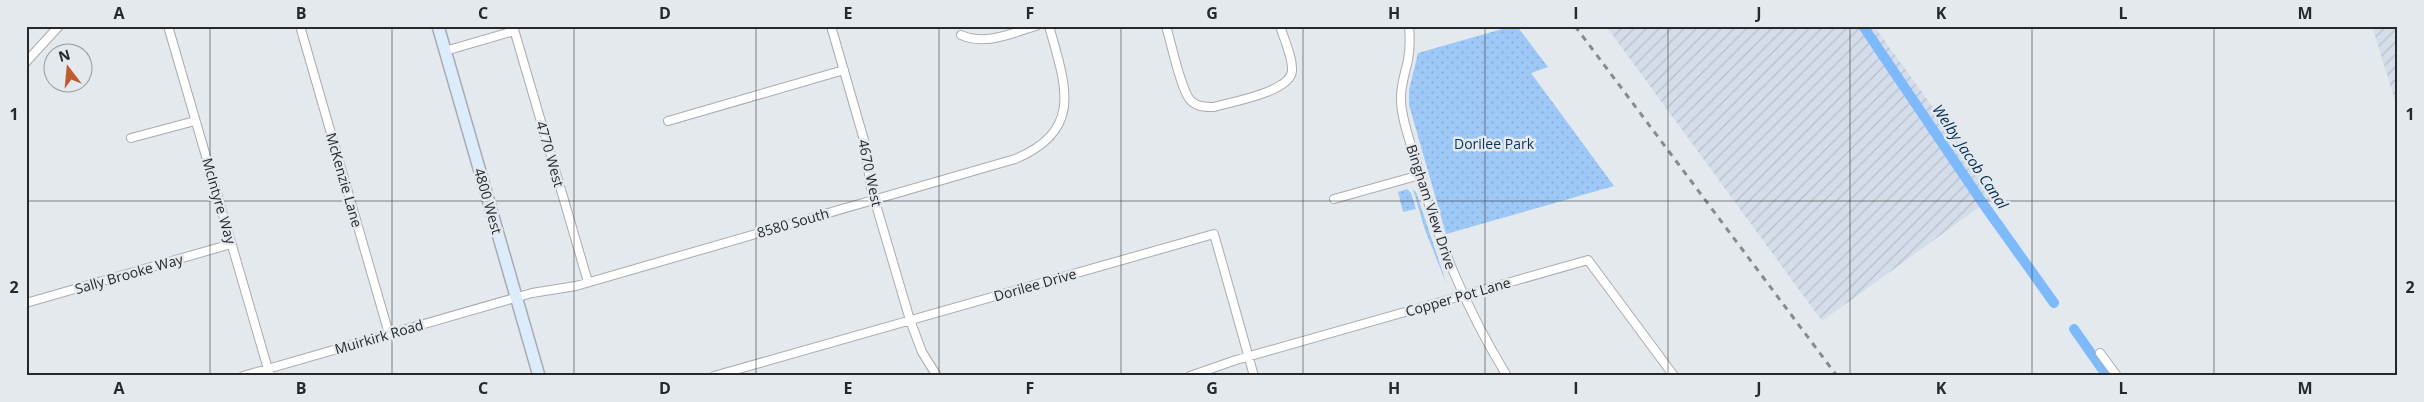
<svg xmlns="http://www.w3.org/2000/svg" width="2424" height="402" viewBox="0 0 2424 402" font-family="'Open Sans',sans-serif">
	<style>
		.industrial { fill: url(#industrial-furrows) }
		.grass { fill: url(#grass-dots) }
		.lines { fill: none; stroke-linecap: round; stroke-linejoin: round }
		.canal { stroke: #7dbafd; stroke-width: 10 }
		.street-casing { stroke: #a8acb1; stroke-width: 10 }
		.secondary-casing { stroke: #a8acb1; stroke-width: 14 }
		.street { stroke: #fff; stroke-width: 8 }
		.secondary { stroke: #ddecfd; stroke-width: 11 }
		.rail { stroke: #888b8e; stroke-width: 3; stroke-dasharray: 6 6; stroke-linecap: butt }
		.grid { fill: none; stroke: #27282a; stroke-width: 1; stroke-opacity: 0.55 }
		.labels { text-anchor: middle; stroke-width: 5; stroke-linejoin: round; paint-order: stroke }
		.park-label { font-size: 14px; fill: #06335c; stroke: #e4e9ee }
		.street-label { font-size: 14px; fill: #27282a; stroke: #e4e9ee }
		.water-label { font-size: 15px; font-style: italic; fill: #002b54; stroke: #e4e9ee }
		.neatline { fill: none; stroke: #27282a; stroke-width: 2 }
		.grid-label { font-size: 16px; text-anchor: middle; font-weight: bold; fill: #27282a }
	</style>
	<defs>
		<pattern id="industrial-furrows" width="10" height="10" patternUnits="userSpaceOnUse" patternTransform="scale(1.25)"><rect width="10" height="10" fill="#d4dde9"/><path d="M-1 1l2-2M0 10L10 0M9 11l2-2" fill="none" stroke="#b6bec8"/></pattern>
		<pattern id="grass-dots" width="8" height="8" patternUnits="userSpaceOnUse" patternTransform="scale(1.25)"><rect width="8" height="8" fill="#9ec8f7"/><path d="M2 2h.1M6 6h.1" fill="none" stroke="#88acd4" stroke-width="1.8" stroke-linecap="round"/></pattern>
	</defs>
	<rect width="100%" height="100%" fill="#e4e9ee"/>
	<!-- industrial -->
	<path class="industrial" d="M1606,26H1874L1996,195L1822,321Z
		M2372,26H2398V110Z"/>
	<!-- grass -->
	<path class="grass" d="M1513,26H1517L1548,67L1531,73L1614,186L1446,234L1409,105V90L1418,53Z
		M1407,189L1411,193L1416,209L1403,212L1398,192Z
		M1413,189L1416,192L1447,285L1425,230Z"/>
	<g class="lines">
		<!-- canal -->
		<path class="canal" d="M1863,26L1984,205L2054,303
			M2074,329L2107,376"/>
		<defs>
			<path id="street" d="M168,26L270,376
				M300,26L389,334
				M513,26L588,282
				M831,26L864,140L871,188L910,320L922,352L937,376
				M1166,26C1171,42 1181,91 1191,101C1198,107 1205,107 1214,107C1231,102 1290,92 1292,71C1293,58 1284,39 1280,26
				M1409,26C1410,37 1410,49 1408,60C1405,74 1400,87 1401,101C1402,122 1411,144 1417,164C1438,242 1465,307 1507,376
				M961,35C986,46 1012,33 1036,26
				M445,51L514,31
				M26,62L59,26
				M668,121L844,70
				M131,138L195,121
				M1334,199L1420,175
				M26,303L231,244
				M2100,353L2117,376
				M243,376L532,293L576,286L1015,159C1085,130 1065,84 1049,26
				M714,376L1214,234L1254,376
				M1190,376L1236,360L1588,260L1674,376"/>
			<path id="secondary" d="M438,26L539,376"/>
		</defs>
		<!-- street casing -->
		<use href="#street" class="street-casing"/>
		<!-- secondary casing -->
		<use href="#secondary" class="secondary-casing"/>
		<!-- street -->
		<use href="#street" class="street"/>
		<!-- secondary -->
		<use href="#secondary" class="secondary"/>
		<!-- rail -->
		<path class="rail" d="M1575,26L1837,376"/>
	</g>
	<!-- grid -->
	<path class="grid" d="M210,26V376M392,26V376M574,26V376M756,26V376M939,26V376M1121,26V376M1303,26V376M1485,26V376M1668,26V376M1850,26V376M2032,26V376M2214,26V376M26,201H2398"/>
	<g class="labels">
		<!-- park labels -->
		<g class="park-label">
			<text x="1494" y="149">Dorilee Park</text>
		</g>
		<!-- street labels -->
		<g class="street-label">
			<text transform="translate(550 154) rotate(74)" y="5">4770 West</text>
			<text transform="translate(870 173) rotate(78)" y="5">4670 West</text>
			<text transform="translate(344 180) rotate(74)" y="5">McKenzie Lane</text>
			<text transform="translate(219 201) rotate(74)" y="5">McIntyre Way</text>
			<text transform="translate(488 201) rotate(74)" y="5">4800 West</text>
			<text transform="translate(1431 207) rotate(72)" y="5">Bingham View Drive</text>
			<text transform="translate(793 223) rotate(-16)" y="5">8580 South</text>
			<text transform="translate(129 274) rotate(-16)" y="5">Sally Brooke Way</text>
			<text transform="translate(1035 285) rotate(-16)" y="5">Dorilee Drive</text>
			<text transform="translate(1458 297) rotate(-16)" y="5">Copper Pot Lane</text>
			<text transform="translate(379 337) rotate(-16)" y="5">Muirkirk Road</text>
		</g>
		<!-- water labels -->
		<g class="water-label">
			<text transform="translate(1970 157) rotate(56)" y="5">Welby Jacob Canal</text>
		</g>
	</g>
	<!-- border -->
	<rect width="2424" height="402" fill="none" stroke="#e4e9ee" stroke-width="55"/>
	<!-- north arrow -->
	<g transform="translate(68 68) rotate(344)"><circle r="24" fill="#e4e9ee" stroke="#989ca0"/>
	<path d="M0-4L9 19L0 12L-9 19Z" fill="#c15b2c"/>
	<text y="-8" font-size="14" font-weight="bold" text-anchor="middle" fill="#27282a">N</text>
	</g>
	<rect x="28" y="28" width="2368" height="346" class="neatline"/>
	<g class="grid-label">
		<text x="119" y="19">A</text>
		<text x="301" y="19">B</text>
		<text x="483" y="19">C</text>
		<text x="665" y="19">D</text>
		<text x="848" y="19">E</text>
		<text x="1030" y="19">F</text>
		<text x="1212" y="19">G</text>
		<text x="1394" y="19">H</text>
		<text x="1576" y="19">I</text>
		<text x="1759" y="19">J</text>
		<text x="1941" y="19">K</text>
		<text x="2123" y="19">L</text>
		<text x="2305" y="19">M</text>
		<text x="14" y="120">1</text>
		<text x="2410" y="120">1</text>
		<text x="14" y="293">2</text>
		<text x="2410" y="293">2</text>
		<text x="119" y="394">A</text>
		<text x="301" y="394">B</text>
		<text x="483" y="394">C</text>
		<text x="665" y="394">D</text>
		<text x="848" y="394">E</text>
		<text x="1030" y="394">F</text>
		<text x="1212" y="394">G</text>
		<text x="1394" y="394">H</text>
		<text x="1576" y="394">I</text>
		<text x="1759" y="394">J</text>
		<text x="1941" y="394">K</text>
		<text x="2123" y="394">L</text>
		<text x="2305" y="394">M</text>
	</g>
</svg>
